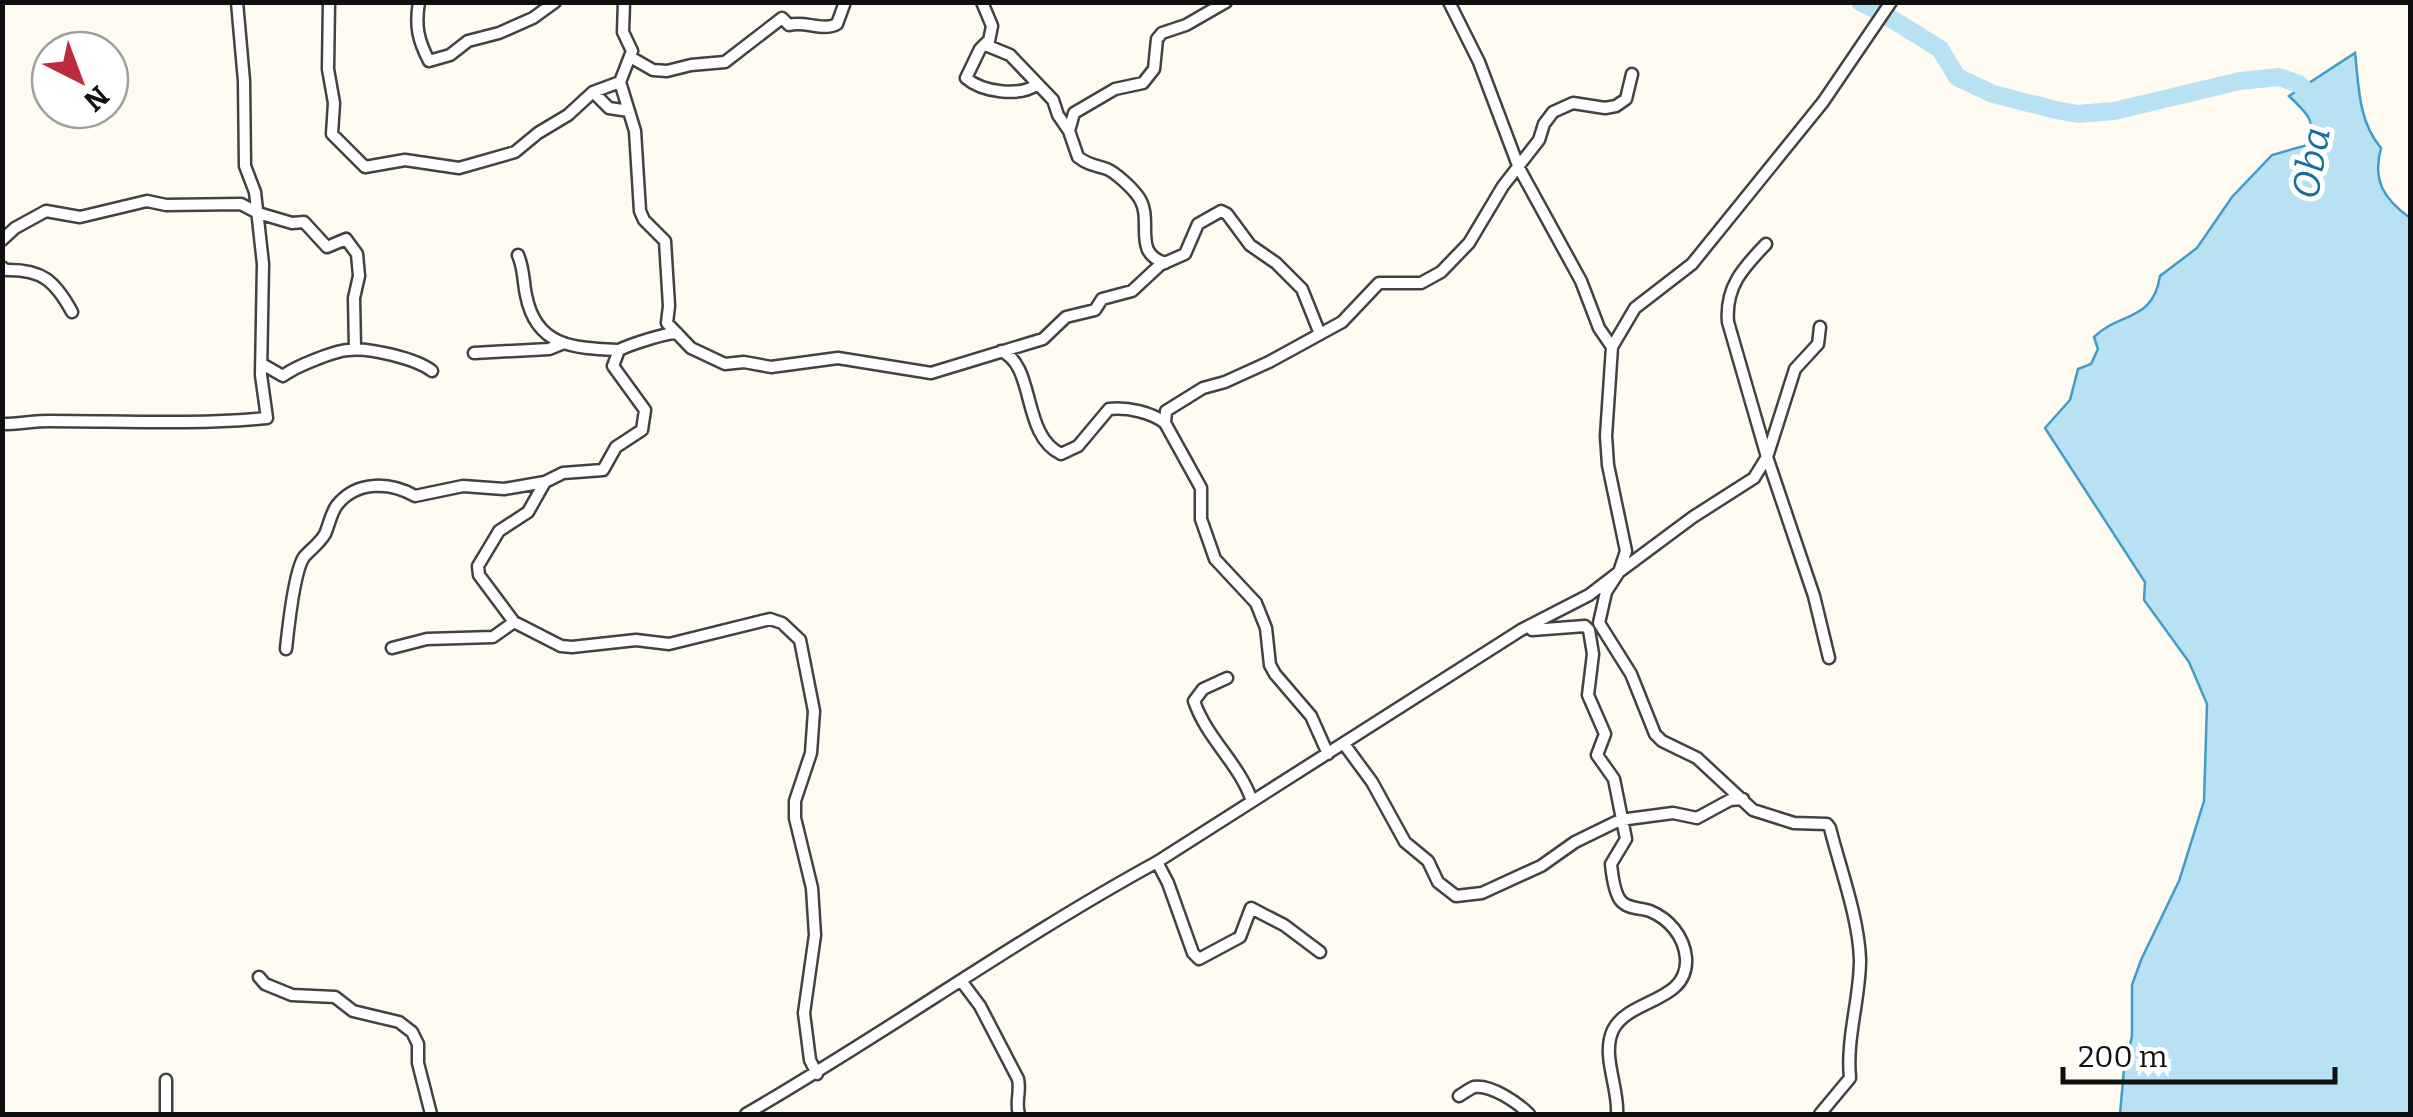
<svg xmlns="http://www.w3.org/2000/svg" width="2413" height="1117" viewBox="0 0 2413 1117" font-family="Bitter,serif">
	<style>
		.water { fill: #b8e2f4; stroke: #419cc9; stroke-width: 2.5 }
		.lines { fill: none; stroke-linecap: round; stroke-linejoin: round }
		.river { stroke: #b8e2f4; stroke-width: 18 }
		.minor-casing { stroke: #424242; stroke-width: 15 }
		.minor { stroke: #fff; stroke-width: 10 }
		.labels { text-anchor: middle; stroke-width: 10; stroke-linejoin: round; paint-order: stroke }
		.water-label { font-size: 38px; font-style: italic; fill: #1b6d9d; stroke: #fff }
	</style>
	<rect width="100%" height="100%" fill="#fffbf1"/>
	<!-- water -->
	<path class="water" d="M2355,53C2359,86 2358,121 2381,148C2372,181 2384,199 2410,218V1114H2120L2124,1069L2132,1036V985L2141,960L2179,881L2204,801L2207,704L2189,662L2144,600L2145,582L2045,428L2070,400L2078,369L2091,364L2098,349L2094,337C2119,312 2153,322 2160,276L2197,248L2232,197L2272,155L2307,145C2317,119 2307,114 2289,96Z"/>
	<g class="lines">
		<!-- river -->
		<path class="river" d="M1860,2L1881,12
			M1887,16L1940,49L1957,77L1993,94L2056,110L2077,114L2114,111L2240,81L2279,77L2299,84L2317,101"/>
		<defs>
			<path id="minor" d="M329,2L328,69L334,103L332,134L365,167L405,160L459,168L515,152L538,133L568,115L593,92L620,82L632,51L623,32L624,2
				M419,2C415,26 418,40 429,61L450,55L468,41L499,33L533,18L555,2
				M982,2L992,26L988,46L1010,55L1053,100L1058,115L1069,131L1078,157C1088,165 1095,165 1107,169C1116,173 1131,187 1137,195C1156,218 1130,252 1165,263
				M1449,2L1479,62L1519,168L1581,281L1599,328L1612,347
				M987,42L980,49L966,78C982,92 1019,97 1036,85
				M632,58L653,70L667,71L691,65L725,62L782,18L789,25C805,20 822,32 837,24L845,2
				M620,82L635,131L640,211L644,220L665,241L669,306L667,323L691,348L725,364L744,362L771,367L838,358L931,373L1043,339L1066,317L1095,310L1102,299L1132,291L1160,265L1185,254L1198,224L1221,211L1227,214L1250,245L1276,263L1302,289L1320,334
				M593,92L609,108L629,111
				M1069,131L1074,113L1115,89L1143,83L1154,69L1157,39L1162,33L1186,25L1226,2
				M2,240L15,228L46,211L80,217L147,201L166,205L241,204L258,213L292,223L304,222L327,247L346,239L357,254L359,276L354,298L355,349
				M1766,244C1743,268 1725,287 1728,322L1767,457L1754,478L1693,517L1619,572L1606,592L1599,623L1631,674L1655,734L1662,741L1697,758L1753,810L1794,823L1827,824L1830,828C1840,868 1859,919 1860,960C1860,999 1846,1038 1850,1078L1820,1114
				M518,255C524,269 523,281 526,295C536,347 573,348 619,350
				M2,267L6,270C42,269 55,281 72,312
				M1820,327L1818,344L1795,369L1767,457L1814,596L1829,658
				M677,333C666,333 631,344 619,350L613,366L645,410L642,430L616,447L603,470L563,473L545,482L528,512L499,531L478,566L479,575L514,622L561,646L572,647L636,640L669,644L770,619L782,623L800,640L814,711L811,753L795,801V818L812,888L815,935L804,1013L810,1060L817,1074
				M1001,351C1036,365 1021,435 1061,454L1078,446L1109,409C1127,407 1151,412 1165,423L1201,488V519L1215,559L1256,603L1266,628L1270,665L1275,674L1311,716L1328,754
				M474,353L549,349L564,343
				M262,364L283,376C294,367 334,351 348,350C369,347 417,359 432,371
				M1165,423L1166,411L1203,388L1225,382L1269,362L1342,322L1379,283H1421L1441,272L1469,243L1503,186L1539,140L1544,124L1553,112L1573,103L1605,108L1616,106L1626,99L1632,74
				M2,424C18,424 34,421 49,421C121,421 194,425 267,418L261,375L263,264L255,192L245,166L244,81L237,2
				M1532,630L1585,626L1589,630L1593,654L1588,695L1605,734L1597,755L1614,779L1626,839L1611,864C1612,874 1614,893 1621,901C1628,909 1641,908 1650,911C1669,919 1684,936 1686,958C1689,1003 1629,998 1613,1030C1601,1055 1619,1088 1617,1114
				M392,648L427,639L493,637L514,622
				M286,649C288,630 294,571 304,557C311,549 319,544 325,534C329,525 331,513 337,505C357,480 391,482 415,496L463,486L504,489L545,482
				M1227,678L1203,689L1194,701C1207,739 1239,763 1252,801
				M1344,744L1372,782L1405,842L1428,861L1438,882L1456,896L1482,893L1541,866L1575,842L1620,820L1673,813L1697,818L1730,800L1743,799
				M1157,862L1168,883L1193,953L1199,959L1240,937L1251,908L1284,925L1320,952
				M259,977L265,984L292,995L335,997L353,1011L399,1022L412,1032L418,1044V1063L431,1114
				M962,982L980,1006L1018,1079C1021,1092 1015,1102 1019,1114
				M166,1080V1114
				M1459,1096C1464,1093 1469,1089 1474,1087C1491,1084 1518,1103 1529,1114
				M746,1114C885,1034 1016,939 1157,862L1521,630L1589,595L1619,572L1626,551L1608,465L1606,436L1612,347L1635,308L1692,264L1823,102L1891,2"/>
		</defs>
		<!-- minor casing -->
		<use href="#minor" class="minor-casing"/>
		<!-- minor -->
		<use href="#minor" class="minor"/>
	</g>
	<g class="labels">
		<!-- water labels -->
		<g class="water-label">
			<text transform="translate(2311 163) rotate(-80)" y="13">Oba</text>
		</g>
	</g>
	<!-- border -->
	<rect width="2413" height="1117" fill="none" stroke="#0f0f0f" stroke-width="10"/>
	<!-- north arrow -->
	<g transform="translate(80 80) rotate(138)"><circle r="48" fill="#ffffff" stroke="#9f9f9f" stroke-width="2.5"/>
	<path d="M0-8L18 38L0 25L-18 38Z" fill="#bb2b3b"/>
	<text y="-15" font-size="28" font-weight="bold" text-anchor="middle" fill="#0f0f0f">N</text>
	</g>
	<!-- scale -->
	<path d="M2063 1067v15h272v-15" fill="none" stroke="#0f0f0f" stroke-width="5"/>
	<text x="2078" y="1067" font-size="30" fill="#0f0f0f" stroke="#ffffff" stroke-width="8" paint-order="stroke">200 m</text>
</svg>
